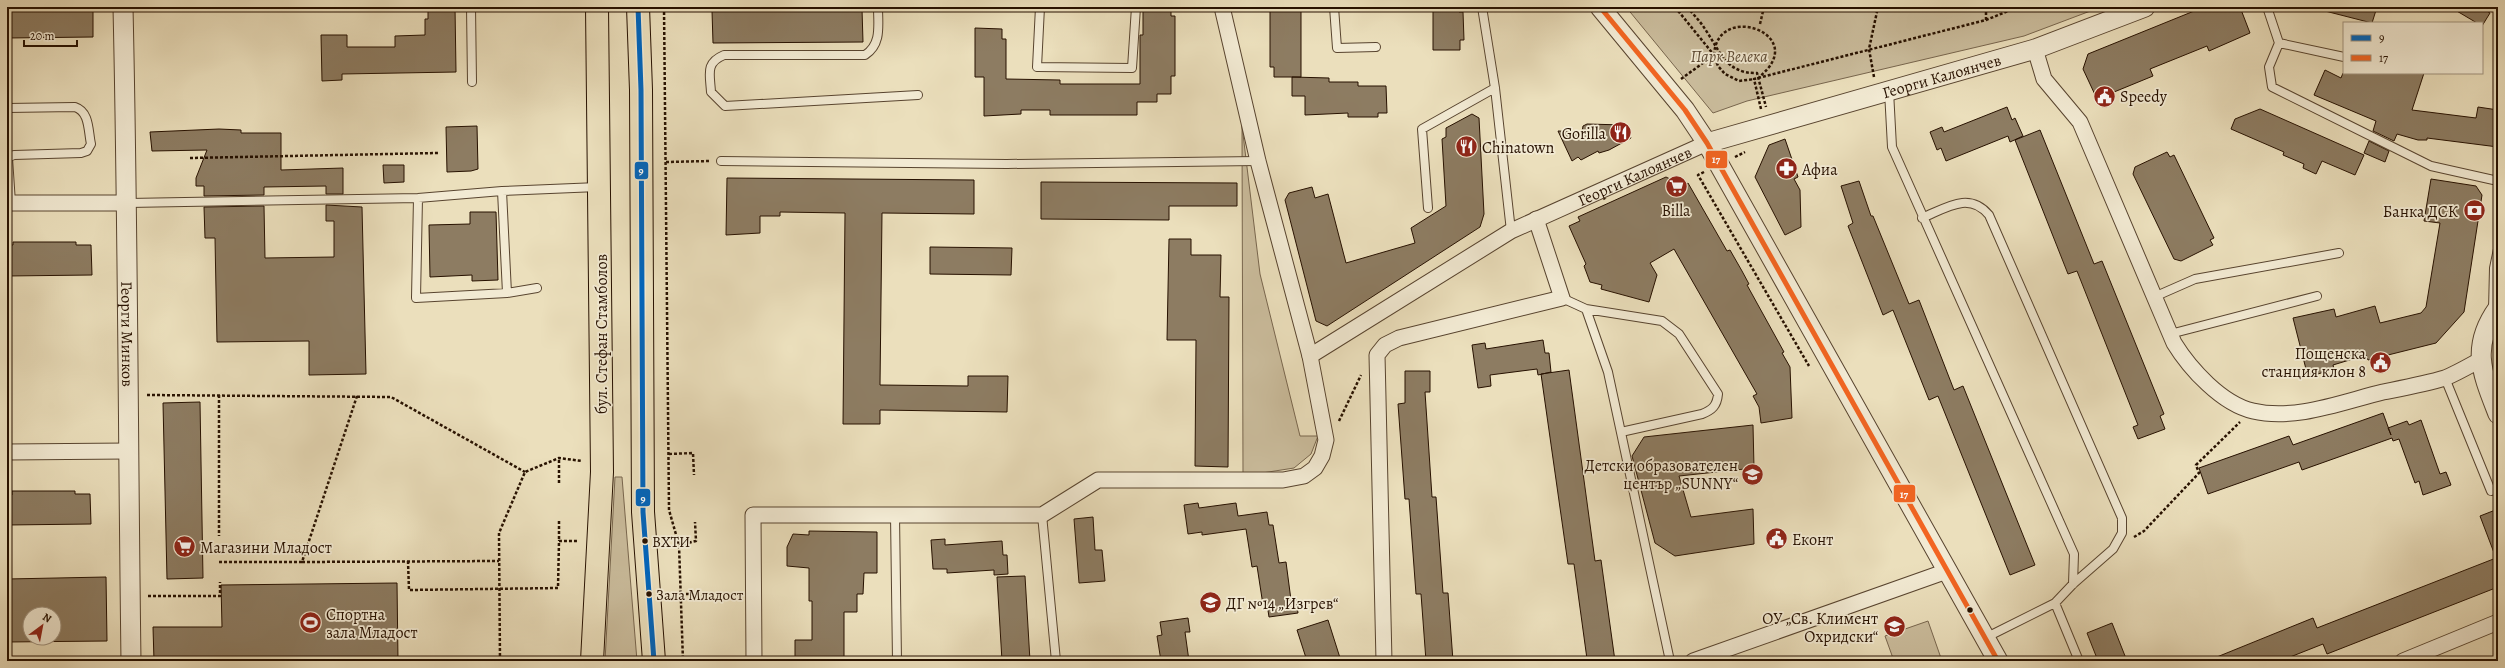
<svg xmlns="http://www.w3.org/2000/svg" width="2505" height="668" viewBox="0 0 2505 668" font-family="Alegreya,serif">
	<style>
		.green { fill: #cabc9c; stroke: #78664e }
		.building { fill: #8d7c62; stroke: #271100; fill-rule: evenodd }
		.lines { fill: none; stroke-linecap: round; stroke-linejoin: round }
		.service-casing { stroke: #58442f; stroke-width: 10 }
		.minor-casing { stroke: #58442f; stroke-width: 17 }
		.tertiary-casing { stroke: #58442f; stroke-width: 21 }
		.primary-casing { stroke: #271100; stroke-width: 24 }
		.path { stroke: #271100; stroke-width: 2.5; stroke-dasharray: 3 2; stroke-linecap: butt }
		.service { stroke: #f2ead3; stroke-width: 8 }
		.minor { stroke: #f2ead3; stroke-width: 15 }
		.tertiary { stroke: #f2ead3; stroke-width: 19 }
		.primary { stroke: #ebdfbc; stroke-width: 22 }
		.bus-1-casing { stroke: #f2ead3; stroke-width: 8 }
		.bus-2-casing { stroke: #f2ead3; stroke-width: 8 }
		.bus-1 { stroke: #0065bd; stroke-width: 5 }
		.bus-2 { stroke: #f26522; stroke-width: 5 }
		.bus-dot { fill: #271100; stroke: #f2ead3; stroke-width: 1.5 }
		.labels { text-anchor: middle; stroke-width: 3.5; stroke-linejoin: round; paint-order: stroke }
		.bus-label { font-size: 15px; fill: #271100; stroke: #f2ead3; text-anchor: start }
		.park-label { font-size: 16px; font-style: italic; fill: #604d37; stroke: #f2ead3 }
		.street-label { font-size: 16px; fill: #271100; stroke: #f2ead3 }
		.poi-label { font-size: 16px; fill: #271100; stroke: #f2ead3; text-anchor: start }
		.line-badge { stroke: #f2ead3; stroke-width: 1.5 }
		.badge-label { font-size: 11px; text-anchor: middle; font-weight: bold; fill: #fff }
	</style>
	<rect width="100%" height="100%" fill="#ebdfbc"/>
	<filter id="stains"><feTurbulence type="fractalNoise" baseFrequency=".005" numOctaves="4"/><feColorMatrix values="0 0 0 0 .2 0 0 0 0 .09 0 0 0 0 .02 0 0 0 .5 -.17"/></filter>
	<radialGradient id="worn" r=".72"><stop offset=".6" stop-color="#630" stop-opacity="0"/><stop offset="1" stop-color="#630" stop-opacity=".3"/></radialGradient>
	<!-- green -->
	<path class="green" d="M1626,7H2101L2024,36L1747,101L1713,113Z
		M1242,126L1260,274L1300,436H1318L1311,454L1294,468L1243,476Z
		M615,477H622L637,661H605Z
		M1928,621L1942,661H1894L1885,636Z"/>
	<!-- building -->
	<path class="building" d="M77,7L93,8V37L7,38V8Z
		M428,7H455L456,72L342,74V80L322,81L321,35H347V47H395V36L425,35V19H428Z
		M1143,7H1171V16H1175V76H1171V94H1157V102H1137V115H1050V110H1021V114L984,116V77H975V28L1002,29V39H1006V79L1060,80V84H1140V35H1143Z
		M1273,7H1301V77H1274V67H1270V8Z
		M1433,7H1459V12H1463L1464,40H1460V50H1433Z
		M2204,7H2240L2250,33L2209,51L2207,46L2150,69L2153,76L2097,99L2083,69L2088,54Z
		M2326,7H2377L2372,23L2325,11Z
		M2450,7H2480L2490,13L2482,26V23H2477Z
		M862,9L863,42L713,43L712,11Z
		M2325,70L2341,78L2343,73H2424L2412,110L2476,118L2478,107L2498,110V147L2427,138V140H2418L2397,134L2394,141L2373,131L2376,121L2314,95Z
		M1292,77L1329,78V82H1358V86H1386L1387,113H1378V117H1348V113L1305,115V96H1292Z
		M2007,107L2012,120L2015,118L2023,136L2010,142L2008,136L1946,161L1941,148L1937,150L1930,132L1942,127L1944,132Z
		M2260,109L2364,155L2355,175L2322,161L2316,174L2303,168L2304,164L2283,155L2284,152L2231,129L2235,119Z
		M1472,114L1479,118L1484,214L1480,227L1327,326L1316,321L1285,200L1289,193L1312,187L1315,198L1328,194L1346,263L1415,243L1411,228L1446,206L1442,139L1446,137V128Z
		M1587,124L1624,125L1631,138L1609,150L1599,153L1598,151L1581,160L1578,157L1572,161L1558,131L1582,132L1583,126Z
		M477,126L478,169L471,171L447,172L446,127Z
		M219,129L241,130V133H281V170L343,168V194H326V186L264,187V195L204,196V186H196V178L207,150L152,151L150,132Z
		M2040,130L2094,264L2102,261L2164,414L2160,416L2165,429L2138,439L2133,427L2138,425L2077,271L2068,274L2015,140Z
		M1785,139L1798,177L1794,179L1800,190L1801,227L1785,235L1755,177L1769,145Z
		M2369,141L2389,151L2385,162L2364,153Z
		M2167,152L2170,157L2174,155L2214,238L2210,240L2213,245L2181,261L2174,259L2133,174L2135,167Z
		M383,165H404V182L384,183Z
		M1666,177L1684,186L1688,183L1727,251L1730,250L1742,271L1749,284L1747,285L1784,352L1782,353L1790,367L1792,418L1761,423L1759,407L1753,396L1757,394L1674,249L1650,263L1657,275L1649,302L1601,289L1602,285L1590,282L1584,266L1586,264L1569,226L1580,221L1578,217Z
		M727,178L974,180V214L882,213L880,385L968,386V376H1008L1007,412L880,410V424H843L845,213L780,212V216H760V233L726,235Z
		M2431,179L2476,186L2482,195L2464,312L2436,343L2368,360L2366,355L2333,365L2334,369L2308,377L2293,318L2334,309L2336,317L2375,306L2380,323L2421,313L2426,307L2440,223L2424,221Z
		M1859,181L1871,216H1873L1909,304L1919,300L1954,390L1963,386L2035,565L2010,575L1938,396L1929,400L1893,310L1883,315L1848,226L1853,223L1841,186Z
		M1041,182L1237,183V206H1169V220L1041,219Z
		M326,205L362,207L366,374L309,375V341L217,342L215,238H205L204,207L264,206L265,258L334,257V221H326Z
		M470,212H496L498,280L472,281V275L430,277L429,225L470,224Z
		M1169,239H1191V255H1221L1220,297H1229L1228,467L1195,466L1196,340H1167Z
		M13,242H76V245H91L92,275L7,276V245H13Z
		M930,247L1012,248L1011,275L930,274Z
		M1543,340L1545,353H1549L1551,372L1538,375L1537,369L1490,375L1491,386L1478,388L1472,345L1485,343L1486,349Z
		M1569,370L1595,561L1601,560L1615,661L1587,659L1574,564H1568L1541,374Z
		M1405,371H1430V392H1425L1432,497H1436L1443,593H1448L1453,661H1426L1421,594H1416L1409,499H1405L1398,404L1405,403Z
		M200,402L203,578L167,579L163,403Z
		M2383,413L2391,435L2388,428L2407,421L2409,425L2421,420L2440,474L2446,472L2451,485L2423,495L2419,481L2415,483L2399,439L2393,441L2392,438L2302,470L2299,462L2208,494L2199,468L2289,436L2293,445Z
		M1753,425L1754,468L1679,476L1691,517L1753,509L1754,544L1675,556L1655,543L1632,456L1644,437Z
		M12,491H75V494H90L91,524L7,525V495H12Z
		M1198,503L1199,508L1236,503L1238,516L1267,512L1269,525H1273L1279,563L1286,562L1291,600L1296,599L1298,613L1269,617L1267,604L1263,605L1257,566L1252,567L1246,529L1202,535V532L1188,534L1184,505Z
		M2498,509V587L2327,654L2323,644L2280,661H2207L2313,618L2317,628L2496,558L2480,516Z
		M1093,517L1095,550H1102L1105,581L1079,583L1074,519Z
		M809,531L877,532V573H864L863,594H857V612H844V661H795V640H812V601H809V568L787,566V547L793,534L809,535Z
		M945,539V545L1002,541L1003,555H1007L1008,574L994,575V570L947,573V569H933L931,540Z
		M1025,576L1030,661H1002L997,577Z
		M106,577L107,641L7,642V579ZM30,614H54V638H30Z
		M397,583L398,661H154L153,627H222L221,585Z
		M1188,618L1190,632H1185L1189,661H1161L1157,636L1162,635L1160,622Z
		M1328,620L1341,661H1307L1297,630Z
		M2112,623L2127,661H2098L2087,633Z"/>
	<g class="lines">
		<defs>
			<path id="service" d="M471,7L472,82
				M878,7C878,25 882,44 865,55H724C705,63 710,74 711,92L725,106L918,95
				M1040,7L1037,67L1132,68L1136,7
				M1334,7L1337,48L1376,47
				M1482,7L1495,88L1511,231
				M2267,7L2279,43
				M2344,57L2279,43L2269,67L2272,87L2431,166L2498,181
				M1889,91L1892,147L2074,554L2073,584
				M7,108L75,107C90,112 88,131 91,144L87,151L81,153L14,155L7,158
				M8,158L11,203
				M721,161L1007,164L1258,161
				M418,198L416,298L507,293L502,191
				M128,203L418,198L502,191L598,187
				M1428,208L1422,129L1495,88
				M1922,218C1946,208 1969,191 1989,215L2122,518V533L2113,549L2073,584L2055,603L1985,638
				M507,293L537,288
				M2154,297L2195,279L2339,253
				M1562,298L1586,309L1608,372L1670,661
				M1586,309L1662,321L1679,334L1718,394C1717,406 1712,410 1702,414L1621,432
				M2493,310L2494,268L2498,249
				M2170,334L2317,296
				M2445,378L2491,491
				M895,515L897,661
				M1042,515L1056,661
				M2055,603L2079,661"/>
			<g id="minor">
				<path d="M2035,49L2044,79L2080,122L2174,343C2190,369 2222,404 2253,411C2295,421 2342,402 2383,392C2403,388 2425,384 2445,378C2457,373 2469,366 2480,360"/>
				<path d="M7,203H128"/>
				<path id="s1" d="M1310,356L1511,231L1707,143"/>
				<path d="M7,452L128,451"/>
				<path d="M754,661L753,515H1042L1098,480H1283L1304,476L1315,468L1322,456L1326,440L1310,356L1258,161L1222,7"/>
				<path d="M1384,661L1377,355L1385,345L1399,338L1562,298L1536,219"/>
				<path d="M1693,661L1947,571"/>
				<path d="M2403,661L2498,622"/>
			</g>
			<g id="tertiary">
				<path id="s2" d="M123,7C128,225 128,443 131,661"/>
				<path d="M1600,7L1685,110L1707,143L1998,661"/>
				<path id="s3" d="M1707,143L2035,49L2145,7"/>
				<path d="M2498,308C2470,347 2482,373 2498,414"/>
			</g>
			<path id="primary" d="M638,7L641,90L643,512L654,661
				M592,661L602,472L597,7"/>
		</defs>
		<!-- service casing -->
		<use href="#service" class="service-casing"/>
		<!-- minor casing -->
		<use href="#minor" class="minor-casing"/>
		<!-- tertiary casing -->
		<use href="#tertiary" class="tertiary-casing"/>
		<!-- primary casing -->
		<use href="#primary" class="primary-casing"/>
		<!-- path -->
		<path class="path" d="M664,7L669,510L679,545L683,661
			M1675,7L1714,55L1718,66L1725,74L1739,81L1755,79
			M1687,7C1693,14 1700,21 1705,29C1720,51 1726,74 1757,73L1766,107
			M1986,20V7
			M1760,24L1764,7
			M1714,55C1717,0 1812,35 1759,77
			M1874,77L1869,49L1878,7
			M1681,79L1714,55
			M1761,109L1754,79L1986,20L2018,7
			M1735,157L1745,152
			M190,158L438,153
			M666,162L710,161
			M1704,172L1698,175L1809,366
			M147,395L391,397L525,472
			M219,395V536
			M1339,421L1361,375
			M669,454L693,453L694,475
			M559,483V458
			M559,521V541
			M2134,537L2144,531L2199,473L2196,465L2240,422
			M679,545L696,541L695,522
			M408,561L409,590L558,588L559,541H578
			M219,562H302L357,396
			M302,562L499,561
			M681,594H738
			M148,596H220V582
			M500,661L499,533L525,472L559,458L582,461"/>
		<!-- service -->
		<use href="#service" class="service"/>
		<!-- minor -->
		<use href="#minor" class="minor"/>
		<!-- tertiary -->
		<use href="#tertiary" class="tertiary"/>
		<!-- primary -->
		<use href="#primary" class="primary"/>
		<defs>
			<path id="bus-1" d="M638,7L641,90L643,512L654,661"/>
			<path id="bus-2" d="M1600,7L1685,110L1707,143L1998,661"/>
		</defs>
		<!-- bus-1 casing -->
		<use href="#bus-1" class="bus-1-casing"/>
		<!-- bus-2 casing -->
		<use href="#bus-2" class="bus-2-casing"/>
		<!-- bus-1 -->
		<use href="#bus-1" class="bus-1"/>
		<!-- bus-2 -->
		<use href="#bus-2" class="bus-2"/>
	</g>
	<!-- icons -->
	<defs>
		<symbol id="civic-disc" viewBox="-11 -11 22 22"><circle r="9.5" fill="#8f2418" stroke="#f2ead3"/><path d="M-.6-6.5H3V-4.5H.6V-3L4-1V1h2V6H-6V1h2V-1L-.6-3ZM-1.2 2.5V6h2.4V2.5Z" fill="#fff"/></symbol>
		<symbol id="restaurant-disc" viewBox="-11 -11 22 22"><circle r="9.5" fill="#8f2418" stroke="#f2ead3"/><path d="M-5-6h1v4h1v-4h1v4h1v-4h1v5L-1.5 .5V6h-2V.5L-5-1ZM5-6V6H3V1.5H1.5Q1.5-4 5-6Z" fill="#fff"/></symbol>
		<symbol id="pharmacy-disc" viewBox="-11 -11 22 22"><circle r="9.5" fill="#8f2418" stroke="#f2ead3"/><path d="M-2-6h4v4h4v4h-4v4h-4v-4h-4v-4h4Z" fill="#fff"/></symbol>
		<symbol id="supermarket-disc" viewBox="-11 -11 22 22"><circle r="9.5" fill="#8f2418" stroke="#f2ead3"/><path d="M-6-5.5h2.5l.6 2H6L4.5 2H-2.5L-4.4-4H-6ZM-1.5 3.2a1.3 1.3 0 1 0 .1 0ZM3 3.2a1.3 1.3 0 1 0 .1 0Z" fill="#fff"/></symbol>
		<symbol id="bank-disc" viewBox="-11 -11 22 22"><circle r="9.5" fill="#8f2418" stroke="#f2ead3"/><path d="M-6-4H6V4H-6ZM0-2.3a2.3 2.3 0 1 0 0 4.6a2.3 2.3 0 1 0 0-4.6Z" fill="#fff"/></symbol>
		<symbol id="school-disc" viewBox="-11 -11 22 22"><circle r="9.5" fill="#8f2418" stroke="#f2ead3"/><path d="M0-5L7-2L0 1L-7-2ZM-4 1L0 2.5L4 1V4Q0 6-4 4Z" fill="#fff"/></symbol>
		<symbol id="stadium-disc" viewBox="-11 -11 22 22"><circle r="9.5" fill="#8f2418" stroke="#f2ead3"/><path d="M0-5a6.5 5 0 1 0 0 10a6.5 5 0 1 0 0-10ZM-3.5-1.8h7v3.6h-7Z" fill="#fff"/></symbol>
	</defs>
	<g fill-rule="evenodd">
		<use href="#civic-disc" x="2092" y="84" width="25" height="25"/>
		<use href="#restaurant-disc" x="1608" y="120" width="25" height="25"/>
		<use href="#restaurant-disc" x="1454" y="134" width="25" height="25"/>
		<use href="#pharmacy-disc" x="1774" y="156" width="25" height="25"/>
		<use href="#supermarket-disc" x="1664" y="174" width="25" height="25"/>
		<use href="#bank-disc" x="2462" y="198" width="25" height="25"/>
		<use href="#civic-disc" x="2368" y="350" width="25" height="25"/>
		<use href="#school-disc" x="1740" y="462" width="25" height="25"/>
		<use href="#civic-disc" x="1764" y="526" width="25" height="25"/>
		<use href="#supermarket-disc" x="172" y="534" width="25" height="25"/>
		<use href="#school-disc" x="1198" y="590" width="25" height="25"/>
		<use href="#stadium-disc" x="298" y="610" width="25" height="25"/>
		<use href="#school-disc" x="1882" y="614" width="25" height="25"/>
	</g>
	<!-- markers -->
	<g class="bus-dot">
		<circle cx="645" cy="541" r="3.5"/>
		<circle cx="649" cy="594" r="3.5"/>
		<circle cx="1970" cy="610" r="3.5"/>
	</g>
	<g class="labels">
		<!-- bus labels -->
		<g class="bus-label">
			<text x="652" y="547">ВХТИ</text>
			<text x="656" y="600">Зала Младост</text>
		</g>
		<!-- park labels -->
		<g class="park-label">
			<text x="1729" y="62">Парк Велека</text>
		</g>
		<!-- street labels -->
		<g class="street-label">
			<text dy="6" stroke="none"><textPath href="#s3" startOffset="244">Георги Калоянчев</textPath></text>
			<text dy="6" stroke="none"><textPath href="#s1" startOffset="372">Георги Калоянчев</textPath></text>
			<text dy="6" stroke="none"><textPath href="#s2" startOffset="327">Георги Минков</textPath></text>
			<text transform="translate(601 334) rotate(-90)" y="6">бул. Стефан Стамболов</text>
		</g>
		<!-- poi labels -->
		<g class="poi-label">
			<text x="2120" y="102">Speedy</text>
			<text x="1606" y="139" text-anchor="end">Gorilla</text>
			<text x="1482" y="153">Chinatown</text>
			<text x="1802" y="175">Афиа</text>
			<text x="1676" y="216" text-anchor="middle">Billa</text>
			<text x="2458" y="217" text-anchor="end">Банка ДСК</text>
			<text x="2366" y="359" text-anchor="end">Пощенска<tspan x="2366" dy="18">станция клон 8</tspan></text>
			<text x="1738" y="471" text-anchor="end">Детски образователен<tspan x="1738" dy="18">център „SUNNY“</tspan></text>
			<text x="1792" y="545">Еконт</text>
			<text x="200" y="553">Магазини Mладост</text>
			<text x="1226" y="609">ДГ №14 „Изгрев“</text>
			<text x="326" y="620">Спортна<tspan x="326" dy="18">зала Младост</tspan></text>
			<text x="1878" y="624" text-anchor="end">ОУ „Св. Климент<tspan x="1878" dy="18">Охридски“</tspan></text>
		</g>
	</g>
	<g class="line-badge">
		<rect x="1705" y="150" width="23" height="19" rx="4" fill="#f26522"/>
		<rect x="634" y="161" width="15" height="19" rx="4" fill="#0065bd"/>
		<rect x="1893" y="484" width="23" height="19" rx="4" fill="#f26522"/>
		<rect x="635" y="488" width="16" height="19" rx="4" fill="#0065bd"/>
	</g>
	<g class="badge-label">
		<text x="1716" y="163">17</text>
		<text x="641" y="174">9</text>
		<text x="1904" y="498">17</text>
		<text x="643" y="502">9</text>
	</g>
	<!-- margin -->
	<rect width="2505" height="668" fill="none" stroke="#ebdfbc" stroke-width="24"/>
	<rect x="8" y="8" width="2489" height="652" fill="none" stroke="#271100" stroke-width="2"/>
	<rect x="12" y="12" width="2481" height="644" fill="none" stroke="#271100"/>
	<!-- legend -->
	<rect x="2343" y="22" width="140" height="52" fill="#f2ead3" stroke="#a1937f"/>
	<rect x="2351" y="35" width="20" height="6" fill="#0065bd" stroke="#a1937f"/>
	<text x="2379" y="42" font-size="12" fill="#271100">9</text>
	<rect x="2351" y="55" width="20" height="6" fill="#f26522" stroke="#a1937f"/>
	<text x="2379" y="62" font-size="12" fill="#271100">17</text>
	<!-- north arrow -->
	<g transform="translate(42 626) rotate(32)"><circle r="19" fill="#f2ead3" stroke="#a1937f"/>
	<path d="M0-3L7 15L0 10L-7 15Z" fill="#8f2418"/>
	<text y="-6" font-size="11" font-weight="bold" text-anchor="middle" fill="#271100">N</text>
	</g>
	<!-- scale -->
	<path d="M24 40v6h53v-6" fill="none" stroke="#271100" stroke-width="2"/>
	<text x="30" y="40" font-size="12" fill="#271100" stroke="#f2ead3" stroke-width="3" paint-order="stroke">20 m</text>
	<rect width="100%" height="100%" filter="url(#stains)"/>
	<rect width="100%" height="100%" fill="url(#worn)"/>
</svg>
